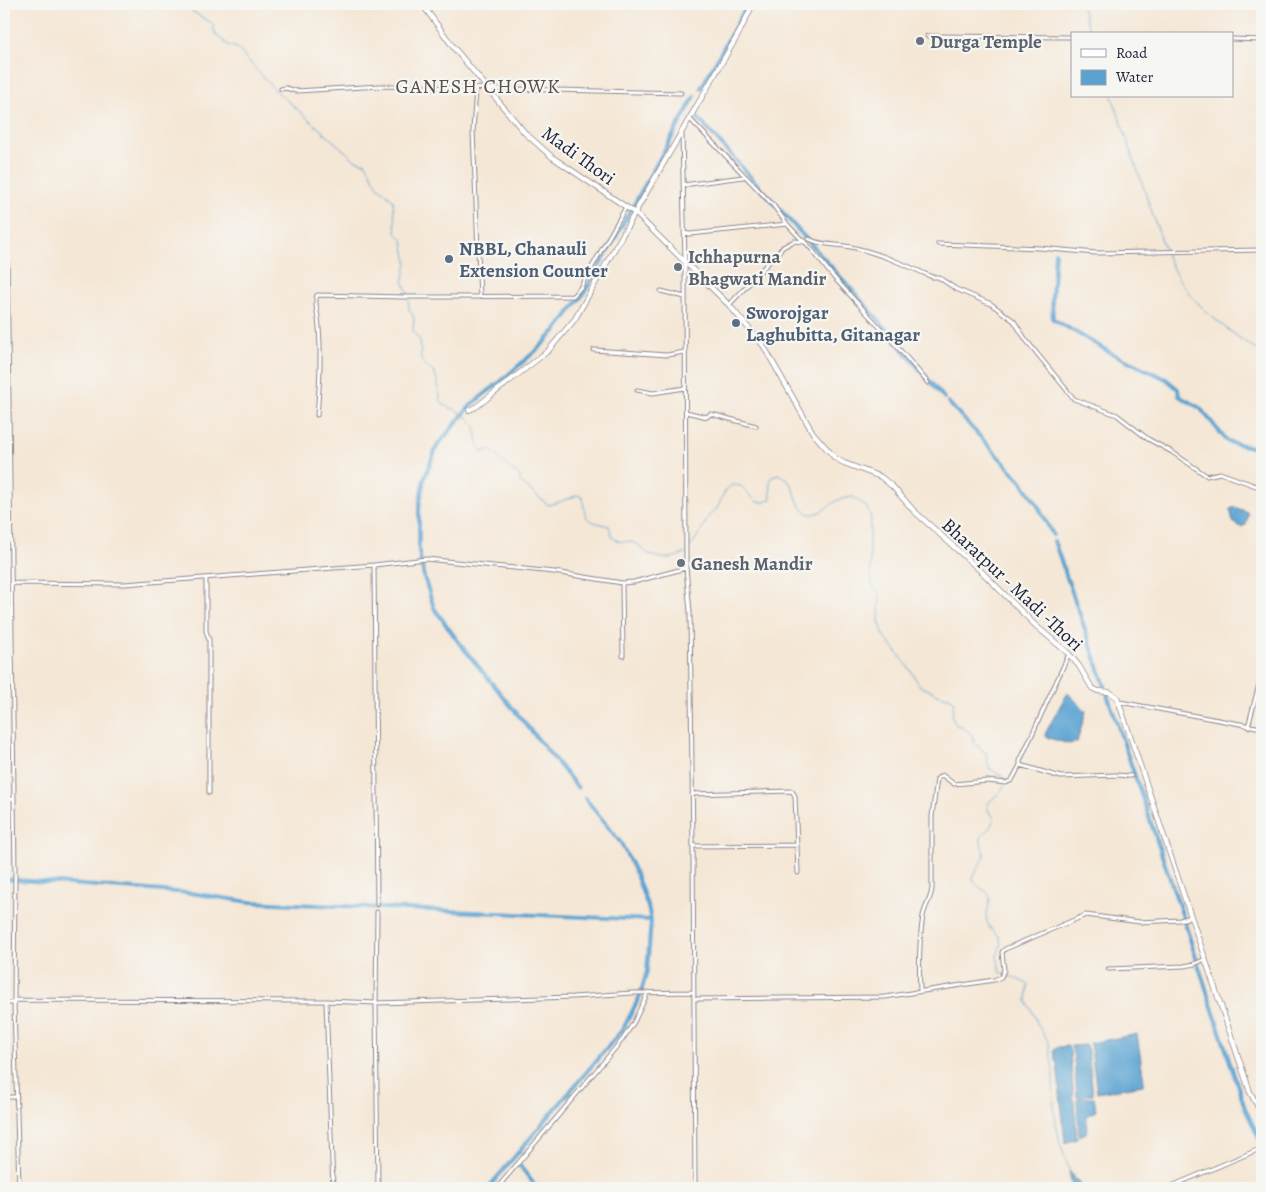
<svg xmlns="http://www.w3.org/2000/svg" width="1266" height="1192" viewBox="0 0 1266 1192" font-family="Alegreya,serif">
	<style>
		.water { fill: #5aa3d1; stroke: #3e6286 }
		.lines { fill: none; stroke-linecap: round; stroke-linejoin: round }
		.stream { stroke: #5aa3d1; stroke-width: 1 }
		.canal { stroke: #5aa3d1; stroke-width: 4 }
		.minor-casing { stroke: #8c8488; stroke-width: 5 }
		.tertiary-casing { stroke: #8c8488; stroke-width: 6 }
		.secondary-casing { stroke: #8c8488; stroke-width: 6 }
		.minor { stroke: #fff; stroke-width: 3 }
		.tertiary { stroke: #fff; stroke-width: 4.5 }
		.secondary { stroke: #fff; stroke-width: 4.5 }
		.worship-dot { fill: #6b7280; stroke: #f6f6f2; stroke-width: 2 }
		.service-dot { fill: #5c6f8a; stroke: #f6f6f2; stroke-width: 2 }
		.labels { text-anchor: middle; stroke-width: 4.5; stroke-linejoin: round; paint-order: stroke }
		.worship-label { font-size: 19px; font-weight: bold; fill: #5b616d; stroke: #f6f6f2; text-anchor: start }
		.street-label { font-size: 19px; fill: #22223b; stroke: #f6f6f2 }
		.service-label { font-size: 19px; font-weight: bold; fill: #4e5e75; stroke: #f6f6f2; text-anchor: start }
		.neighbourhood-label { font-size: 20px; letter-spacing: 1px; fill: #5a4e4f; stroke: #f6f6f2 }
	</style>
	<rect width="100%" height="100%" fill="#f6f6f2"/>
	<filter id="ink" filterUnits="userSpaceOnUse"><feTurbulence type="fractalNoise" baseFrequency=".02" numOctaves="2"/><feDisplacementMap in="SourceGraphic" scale="10" xChannelSelector="R" yChannelSelector="G"/><feConvolveMatrix kernelMatrix="1 2 1 2 8 2 1 2 1" color-interpolation-filters="sRGB"/></filter>
	<filter id="wash" filterUnits="userSpaceOnUse"><feTurbulence type="fractalNoise" baseFrequency=".0096" numOctaves="4" result="noise"/><feDisplacementMap in="SourceGraphic" scale="20" xChannelSelector="R" yChannelSelector="G"/><feGaussianBlur stdDeviation="1.12" result="paint"/><feColorMatrix in="noise" values="0 0 0 0 0 0 0 0 0 0 0 0 0 0 0 0 0 1.4 0 .05"/><feComposite in="paint" operator="in"/></filter>
	<g filter="url(#wash)">
		<rect width="100%" height="100%" fill="#f5e7d6"/>
		<!-- water -->
		<path class="water" d="M1235,507L1247,512L1248,515L1246,525L1241,527L1233,522L1230,509Z
			M1068,693L1086,711L1077,742L1069,744L1046,737L1045,734L1061,704Z
			M1137,1034L1144,1081L1143,1085L1097,1093L1090,1043Z
			M1086,1045L1088,1051L1093,1094L1077,1097L1074,1057L1071,1046Z
			M1068,1046L1070,1052L1077,1139L1065,1143L1057,1064L1055,1060L1054,1050L1058,1047Z
			M1094,1097L1096,1111L1086,1116L1088,1128L1086,1133L1079,1136L1077,1100L1079,1098Z
			M1069,1171L1073,1175L1074,1179L1078,1180L1081,1185L1078,1188H1072Z"/>
		<g class="lines">
			<!-- stream -->
			<path class="stream" d="M187,4L190,10L213,24L215,34L228,45L237,48L274,89L355,160L366,163L377,185L393,200L396,233L403,240L407,263L403,282L409,295
				M1081,4L1091,34
				M1112,96L1165,250
				M1166,254C1184,300 1222,327 1262,353
				M409,299V309L414,318L413,332L420,340L421,361L434,373L437,380L441,402L447,407L454,409L467,417L475,425L478,444L482,453L490,449L510,469L520,476V482L548,505L560,502L578,495L583,498C585,522 586,520 609,526L612,537C622,545 624,539 634,543C639,544 643,550 647,553C660,560 673,560 685,553
				M688,550C696,539 703,528 709,516C711,513 715,511 717,508C723,498 721,493 732,485L741,486L757,502H765L771,499L770,482L772,476L779,474C800,484 791,503 808,513C817,518 830,504 838,500C843,498 849,498 853,497L866,506L871,518L869,542L872,584L880,595L879,621L884,636L907,665L920,686L940,695L951,698L954,702L952,716L956,725L963,727L972,735L975,744L986,753L989,768L1003,777L1005,782L1002,790L988,803V810L994,818C989,838 974,827 985,856L973,877C973,885 983,889 989,894L990,900L986,918L989,927L999,936L1001,943L997,956L1000,972L1028,984L1027,1002L1034,1015L1038,1025L1049,1043L1053,1071L1054,1110L1059,1140L1070,1172"/>
			<!-- canal -->
			<path class="canal" d="M701,88L748,4
				M695,115L871,311L944,398
				M1055,252L1052,299L1053,319L1111,353L1166,379L1178,389L1179,396L1200,408L1228,442L1256,448L1262,453
				M948,402L1022,482L1037,504L1053,535
				M1054,541L1105,686
				M1107,694L1183,917
				M578,788L460,644L434,608L424,577L419,552V507L424,479L437,446L471,405L501,381L539,348L557,329L584,293L695,96
				M4,879L190,893L250,902L651,920
				M1184,920L1197,961
				M1198,964L1245,1108L1262,1145
				M520,1166L537,1188
				M488,1188L623,1029L640,996L647,971L651,920L648,907L635,872L621,843L585,798"/>
		</g>
	</g>
	<g filter="url(#ink)">
		<g class="lines">
			<defs>
				<path id="minor" d="M6,4L5,99L15,873L14,1003L19,1188
					M927,36L1072,37
					M1232,39L1262,40
					M281,89L286,88L296,91L380,86L681,93
					M476,89L473,131L480,297
					M689,118L773,205L787,224
					M682,134L685,262L686,568L690,612L693,846L695,1188
					M683,185L743,177
					M684,233L690,234L787,224L802,240
					M802,239C816,252 825,269 839,283C869,316 900,348 928,383
					M809,239C822,246 837,244 851,247C879,253 906,265 932,277H938L956,289L991,304L1014,321L1026,340L1074,399L1117,415L1148,439L1172,452L1207,476L1220,473L1256,486L1259,485L1262,479
					M938,244L1040,248L1096,253L1262,250
					M661,291L685,297
					M729,305L783,247L794,241L804,242
					M594,350L667,355L684,352
					M637,390L653,393L685,388
					M686,412L707,417L710,414L715,415L756,426
					M317,415C320,383 322,350 318,318C317,310 314,302 317,295L405,297L573,296L580,288L626,207
					M374,565L426,559L554,572L622,583L634,582L686,568
					M206,579V631L209,640V793
					M11,583L125,584L374,565L377,905
					M622,583L623,656
					M1069,654L1020,761V765L1061,777L1116,775L1131,776
					M1120,702L1262,728
					M1248,727L1262,673
					M692,794L792,791L795,796L798,873
					M4,799H14
					M693,846L797,845
					M377,912L376,1003L378,1188
					M1108,969L1184,966L1195,964L1205,959
					M920,991C919,967 919,940 923,916C925,906 931,899 932,889V816L937,779L942,775L954,784L987,781L1006,783L1012,780L1020,765
					M694,999L885,997L994,980L1001,977L1004,970L1002,952L1005,949L1086,915L1140,922L1180,920L1191,917
					M326,1001L376,1003L573,997L632,993L694,992
					M4,1003H12L14,1000L326,1001L333,1188
					M4,1097H17
					M497,1188L623,1039L634,1022L648,992
					M1167,1188L1262,1148"/>
				<path id="tertiary" d="M469,410L476,407L548,351L575,319L641,202L739,33L753,4"/>
				<path id="secondary" d="M422,4L454,48L525,133L552,157L635,213L729,305L763,345L813,433L835,458L844,463L881,477L893,487L914,511L982,572L1035,625L1069,654L1079,666L1092,688L1098,691L1109,692L1117,697L1250,1092L1262,1114"/>
			</defs>
			<!-- minor casing -->
			<use href="#minor" class="minor-casing"/>
			<!-- tertiary casing -->
			<use href="#tertiary" class="tertiary-casing"/>
			<!-- secondary casing -->
			<use href="#secondary" class="secondary-casing"/>
			<!-- minor -->
			<use href="#minor" class="minor"/>
			<!-- tertiary -->
			<use href="#tertiary" class="tertiary"/>
			<!-- secondary -->
			<use href="#secondary" class="secondary"/>
		</g>
	</g>
	<!-- markers -->
	<g class="worship-dot">
		<circle cx="920" cy="41" r="5"/>
		<circle cx="678" cy="267" r="5"/>
		<circle cx="681" cy="563" r="5"/>
	</g>
	<g class="service-dot">
		<circle cx="449" cy="259" r="5"/>
		<circle cx="736" cy="323" r="5"/>
	</g>
	<g class="labels">
		<!-- worship labels -->
		<g class="worship-label">
			<text x="930" y="48">Durga Temple</text>
			<text x="688" y="263">Ichhapurna<tspan x="688" dy="22">Bhagwati Mandir</tspan></text>
			<text x="691" y="570">Ganesh Mandir</text>
		</g>
		<!-- street labels -->
		<g class="street-label">
			<text transform="translate(579 155) rotate(36)" y="7">Madi Thori</text>
			<text transform="translate(1013 584) rotate(43)" y="7">Bharatpur - Madi -Thori</text>
		</g>
		<!-- service labels -->
		<g class="service-label">
			<text x="459" y="255">NBBL, Chanauli<tspan x="459" dy="22">Extension Counter</tspan></text>
			<text x="746" y="319">Sworojgar<tspan x="746" dy="22">Laghubitta, Gitanagar</tspan></text>
		</g>
		<!-- neighbourhood labels -->
		<g class="neighbourhood-label">
			<text x="478" y="93">GANESH CHOWK</text>
		</g>
	</g>
	<!-- margin -->
	<rect width="1266" height="1192" fill="none" stroke="#f6f6f2" stroke-width="20"/>
	<!-- legend -->
	<rect x="1071" y="32" width="162" height="65" fill="#f6f6f2" stroke="#a1a1a9"/>
	<rect x="1081" y="49" width="25" height="8" fill="#ffffff" stroke="#a1a1a9"/>
	<text x="1116" y="58" font-size="15" fill="#22223b">Road</text>
	<rect x="1081" y="70" width="25" height="15" fill="#5aa3d1" stroke="#a1a1a9"/>
	<text x="1116" y="82" font-size="15" fill="#22223b">Water</text>
</svg>
